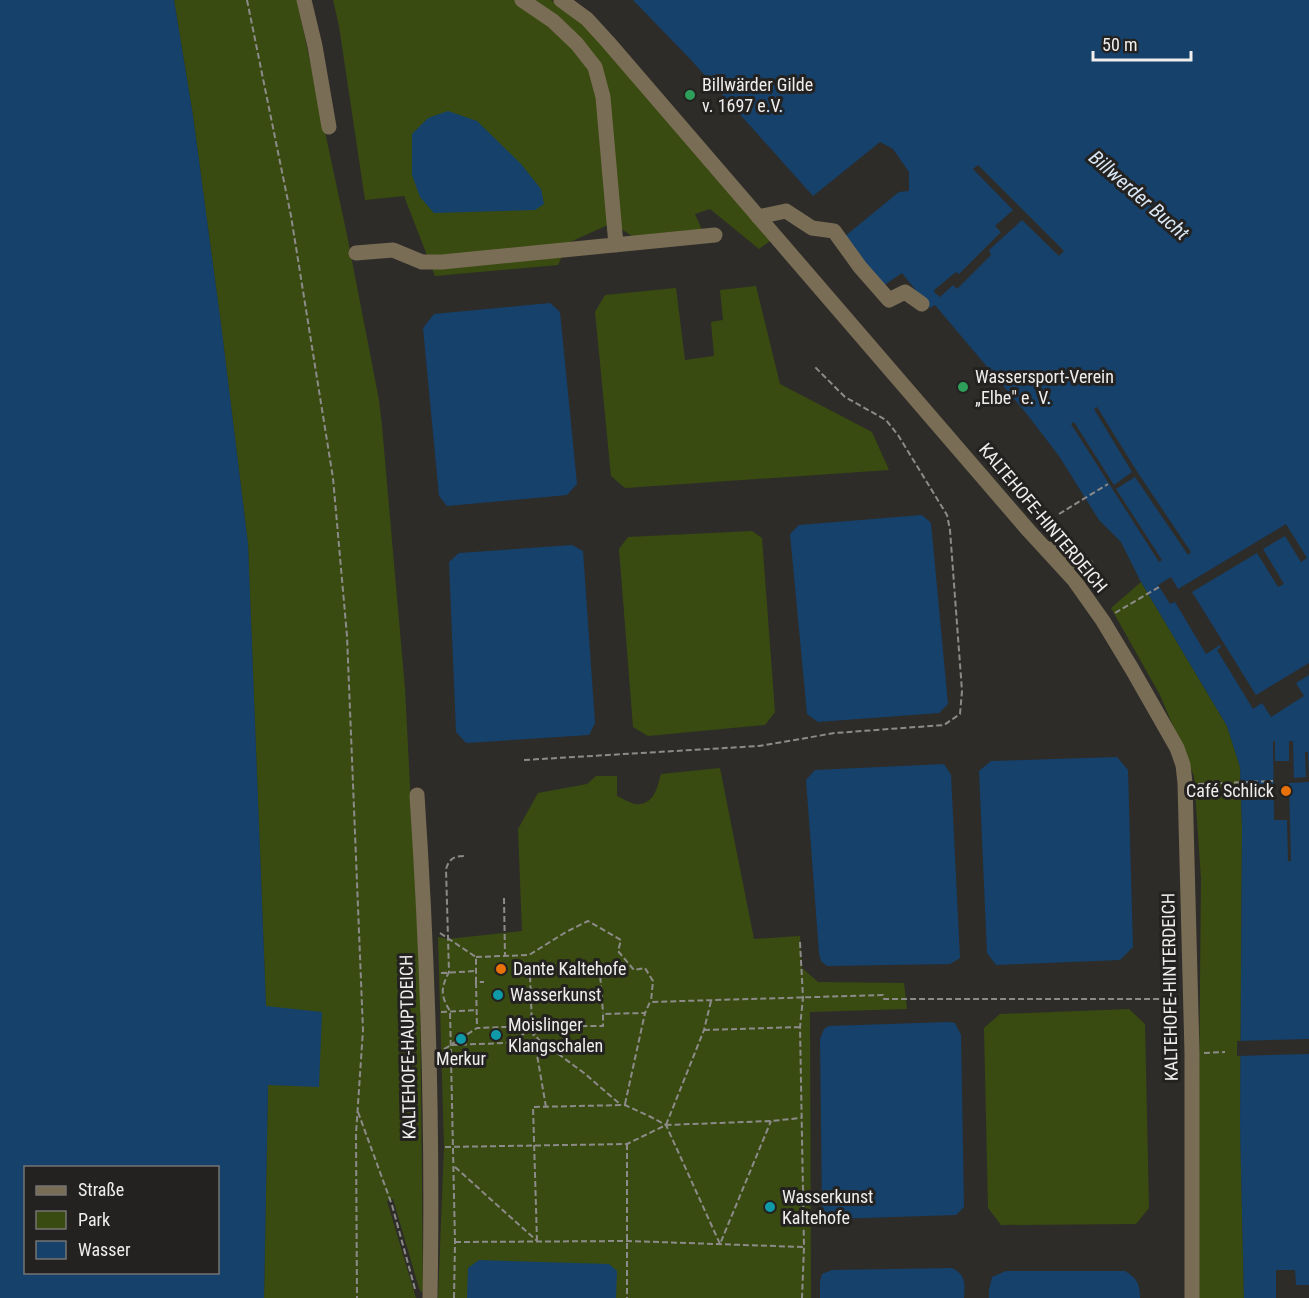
<svg xmlns="http://www.w3.org/2000/svg" width="1309" height="1298" viewBox="0 0 1309 1298" font-family="'Roboto Condensed',sans-serif">
	<style>
		.green { fill: #394b10 }
		.water { fill: #15416b; fill-rule: evenodd }
		.pier { fill: #2e2c29 }
		.lines { fill: none; stroke-linecap: round; stroke-linejoin: round }
		.path { stroke: #8d8b89; stroke-width: 2; stroke-dasharray: 6 3; stroke-linecap: butt }
		.minor { stroke: #7a6d55; stroke-width: 15 }
		.leisure-dot { fill: #2e9e5b; stroke: #242220; stroke-width: 2 }
		.food-dot { fill: #e8710a; stroke: #242220; stroke-width: 2 }
		.culture-dot { fill: #0f9aa8; stroke: #242220; stroke-width: 2 }
		.labels { text-anchor: middle; stroke-width: 6; stroke-linejoin: round; paint-order: stroke }
		.poi-label { font-size: 18px; fill: #f0eeed; stroke: #242220; text-anchor: start }
		.street-label { font-size: 18px; fill: #f0eeed; stroke: #242220 }
		.water-label { font-size: 20px; font-style: italic; fill: #d9e6f4; stroke: #242220 }
	</style>
	<rect width="100%" height="100%" fill="#2e2c29"/>
	<!-- green -->
	<path class="green" d="M174,0H297L347,235L379,400L382,426L405,689L420,978L423,1291L421,1292L419,1288L393,1199L387,1201L416,1298H264L268,1085L321,1013L266,1007L248,544L222,332L193,116Z
		M333,0H551L581,19L770,241L759,249L710,209L695,214L704,234L638,240L612,223L568,243L558,265L435,276L404,196L365,200L339,26Z
		M756,286L780,384L872,432L889,470L625,488L611,476L595,312L605,295L676,288L685,360L714,356L711,322L723,320L720,290Z
		M752,531L762,538L775,712L765,725L648,736L633,727L619,549L628,537Z
		M1141,582L1227,726L1240,767L1242,827L1240,1126L1244,1298H1197L1201,879L1194,776L1160,695L1111,608Z
		M720,768L754,939L800,936L802,968L818,982L904,983L907,1009L810,1012L811,1298H438L444,1147L438,937L448,939L522,931L518,829L538,793L587,784L596,776H617V796C622,798 630,803 635,804C654,806 657,788 661,774Z
		M1129,1009L1145,1024L1149,1208L1136,1224L1001,1225L988,1208L984,1028L1000,1014Z"/>
	<!-- water -->
	<path class="water" d="M0,0H174L193,116L222,332L248,544L266,1006L322,1012L319,1087L268,1085L264,1298H0ZM26,1168H218V1272H26Z
		M633,0H1309V1298H1244L1240,1126L1242,827L1240,767L1227,726L1141,582L1121,542L1099,520L1059,456L1026,413L935,305L930,308L902,273L883,286L844,237L899,192L909,191V172L893,149L880,142L813,196L692,61Z
		M448,111L477,121L521,164L541,189L544,204L535,210L434,213L420,197L412,175V134L428,118Z
		M550,303L560,312L577,484L567,495L447,506L439,496L423,328L434,314Z
		M922,515L931,523L948,704L939,713L818,722L807,714L790,534L799,525Z
		M572,545L583,551L595,723L589,735L466,743L456,732L449,562L459,553Z
		M1117,757L1128,770L1133,947L1120,960L996,965L987,953L979,771L991,761Z
		M944,764L951,775L960,958L950,964L827,966L821,961L819,953L806,780L815,770Z
		M948,1022L955,1023L961,1035L964,1207L956,1215L833,1219L822,1208L820,1039L824,1029L829,1026Z
		M479,1260L609,1264L617,1271L616,1298H467L468,1268Z
		M952,1268C966,1275 965,1284 964,1298H820V1282L822,1274L832,1270Z
		M1006,1271H1125C1137,1279 1140,1283 1140,1298H989V1290L992,1277Z"/>
	<!-- pier -->
	<path class="pier" d="M978,165L1064,251L1059,256L1022,220L989,250L991,255L957,289L953,285L940,297L935,293L934,290L956,272L959,274L1001,232L995,226L1013,210L973,169Z
		M1097,407L1138,473L1191,552L1188,555L1135,477L1116,489L1162,560L1159,562L1071,424L1074,422L1114,485L1132,472L1094,409Z
		M1286,524L1307,558L1301,562L1285,536L1263,549L1284,584L1278,587L1257,553L1192,592L1256,695L1309,663V675L1296,683L1304,696L1271,717L1262,703L1253,709L1217,650L1221,647L1220,645L1206,654L1175,602L1170,604L1158,585L1171,577L1178,589Z
		M1273,741H1275V761H1289V741H1293L1294,778L1306,777L1305,752H1308L1309,782L1289,783L1291,861H1288L1287,820H1274Z
		M1309,1039V1054L1237,1056V1041Z
		M1276,1270H1295L1296,1285H1309V1298H1276Z"/>
	<g class="lines">
		<!-- path -->
		<path class="path" d="M247,0L291,216L333,478L347,636L363,1030L356,1134L357,1298
			M1059,514L1108,484
			M1115,613L1159,587
			M524,760L759,746L835,733L944,725L960,714L962,691L950,530L947,515L898,435L886,420L845,397L814,366
			M1198,784L1273,781
			M504,898L505,956
			M440,933L476,957V982H484
			M800,942L803,998L800,1027L804,1247L802,1298
			M476,957L529,955L566,932L588,921L621,940L618,951L634,970L645,968L653,981L651,1001
			M441,973L476,971
			M476,982L477,1027
			M441,1012L477,1010
			M533,1029L538,1039L584,1073L621,1105
			M704,1030L800,1027
			M452,1044L477,1028L532,1026
			M444,1049L451,1045L506,1043L520,1037L532,1026H603V1014L645,1013L650,1002L883,995L884,999H1178
			M1204,1053L1225,1052
			M625,1104L645,1013
			M546,1107L532,1026L530,975L600,973L603,1013
			M358,1112L392,1205L415,1289
			M666,1125L704,1030L711,1001
			M627,1144V1298
			M445,1147L627,1144L666,1125L771,1121L801,1118
			M455,1167L537,1241
			M537,1241L533,1107L625,1105L649,1116L666,1125L720,1244L771,1121
			M455,1242L628,1241L803,1247
			M454,1298L455,1242L450,1011C440,995 441,988 449,972L446,869C449,859 454,856 464,856"/>
		<!-- minor -->
		<path class="minor" d="M304,0L315,46L329,127
			M522,0L553,21L577,44L595,67L603,97L616,245
			M561,0L587,19L608,42L1029,531L1074,580L1103,621L1132,669L1177,748L1183,765L1185,783L1192,1053V1298
			M758,217L786,211L812,228L834,231L860,267L889,300L905,292L922,304
			M356,253L393,250L422,262H442L715,235
			M1049,549L1087,566
			M417,795C428,962 433,1130 430,1298"/>
	</g>
	<!-- markers -->
	<g class="leisure-dot">
		<circle cx="690" cy="95" r="6"/>
		<circle cx="963" cy="387" r="6"/>
	</g>
	<g class="food-dot">
		<circle cx="1286" cy="791" r="6"/>
		<circle cx="501" cy="969" r="6"/>
	</g>
	<g class="culture-dot">
		<circle cx="498" cy="995" r="6"/>
		<circle cx="496" cy="1035" r="6"/>
		<circle cx="461" cy="1039" r="6"/>
		<circle cx="770" cy="1207" r="6"/>
	</g>
	<g class="labels">
		<!-- poi labels -->
		<g class="poi-label">
			<text x="702" y="91">Billwärder Gilde<tspan x="702" dy="21">v. 1697 e.V.</tspan></text>
			<text x="975" y="383">Wassersport-Verein<tspan x="975" dy="21">„Elbe" e. V.</tspan></text>
			<text x="1274" y="797" text-anchor="end">Café Schlick</text>
			<text x="513" y="975">Dante Kaltehofe</text>
			<text x="510" y="1001">Wasserkunst</text>
			<text x="508" y="1031">Moislinger<tspan x="508" dy="21">Klangschalen</tspan></text>
			<text x="461" y="1065" text-anchor="middle">Merkur</text>
			<text x="782" y="1203">Wasserkunst<tspan x="782" dy="21">Kaltehofe</tspan></text>
		</g>
		<!-- street labels -->
		<g class="street-label">
			<text transform="translate(1043 518) rotate(50)" y="6">KALTEHOFE-HINTERDEICH</text>
			<text transform="translate(1170 987) rotate(-91)" y="6">KALTEHOFE-HINTERDEICH</text>
			<text transform="translate(408 1047) rotate(-91)" y="6">KALTEHOFE-HAUPTDEICH</text>
		</g>
		<!-- water labels -->
		<g class="water-label">
			<text transform="translate(1139 195) rotate(41)" y="7">Billwerder Bucht</text>
		</g>
	</g>
	<!-- legend -->
	<rect x="24" y="1166" width="195" height="108" fill="#242220" stroke="#767472" stroke-width="1.5"/>
	<rect x="36" y="1186" width="30" height="9" fill="#7a6d55" stroke="#767472" stroke-width="1.5"/>
	<text x="78" y="1196" font-size="18" fill="#f0eeed">Straße</text>
	<rect x="36" y="1211" width="30" height="18" fill="#394b10" stroke="#767472" stroke-width="1.5"/>
	<text x="78" y="1226" font-size="18" fill="#f0eeed">Park</text>
	<rect x="36" y="1241" width="30" height="18" fill="#15416b" stroke="#767472" stroke-width="1.5"/>
	<text x="78" y="1256" font-size="18" fill="#f0eeed">Wasser</text>
	<!-- scale -->
	<path d="M1093 51v9h98v-9" fill="none" stroke="#f0eeed" stroke-width="3"/>
	<text x="1102" y="51" font-size="18" fill="#f0eeed" stroke="#242220" stroke-width="4.5" paint-order="stroke">50 m</text>
</svg>
